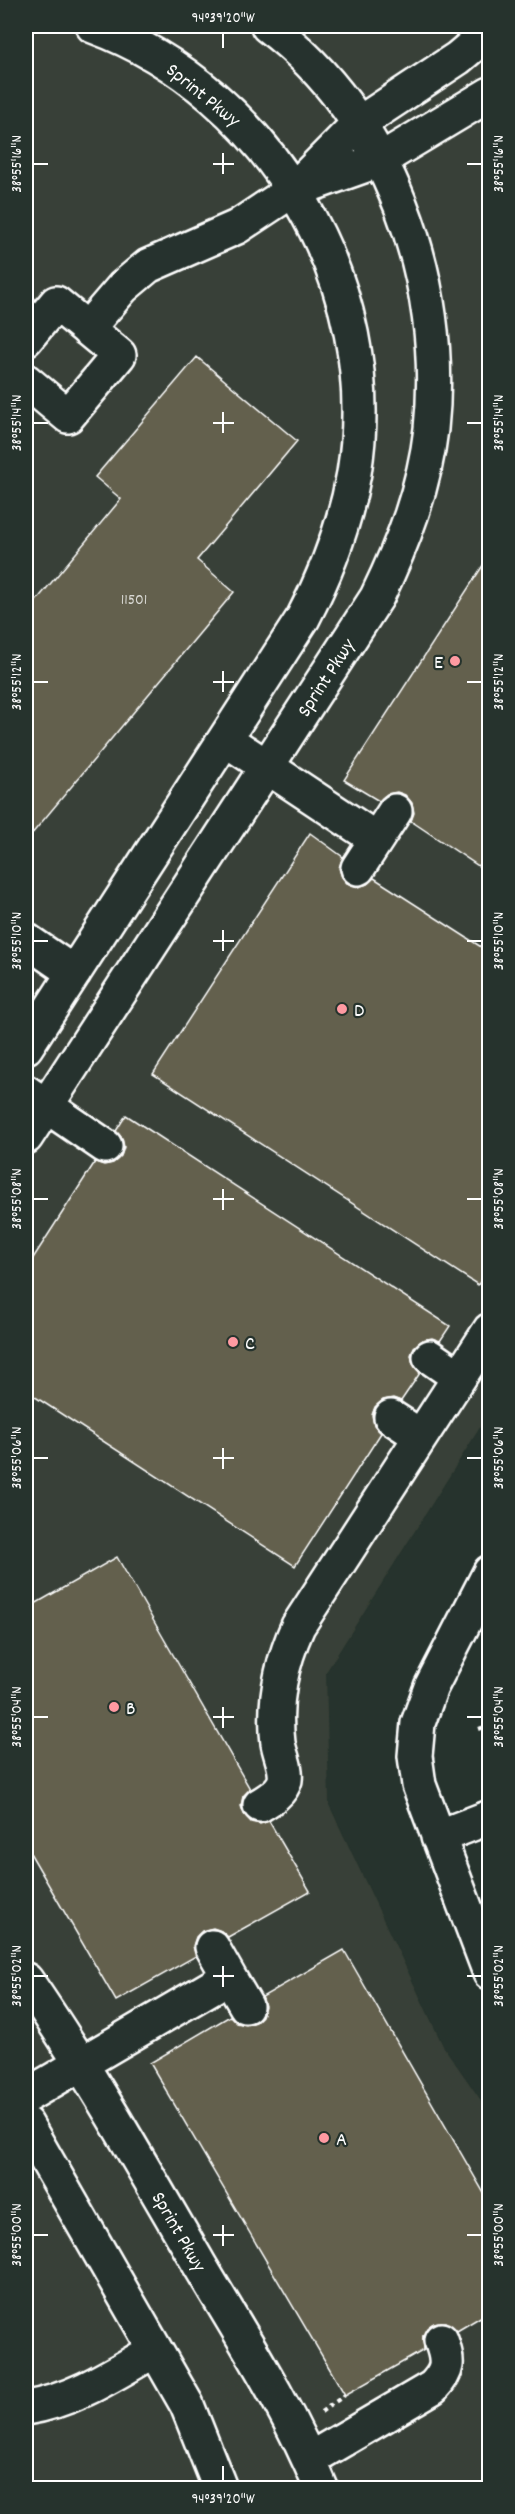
<svg xmlns="http://www.w3.org/2000/svg" width="515" height="2514" viewBox="0 0 515 2514" font-family="Dekko,sans-serif">
	<style>
		.built { fill: #394137 }
		.building { fill: #64614e; stroke: #fff; stroke-width: 1.5 }
		.lines { fill: none; stroke-linecap: round; stroke-linejoin: round }
		.minor-casing { stroke: #fff; stroke-width: 38 }
		.path { stroke: #fff; stroke-width: 4; stroke-dasharray: 4.5 4.5; stroke-linecap: butt }
		.minor { stroke: #26332d; stroke-width: 33 }
		.ticks { fill: none; stroke: #fff; stroke-width: 2 }
		.poi-dot { fill: #ff9aa2; stroke: #26332d; stroke-width: 2 }
		.labels { text-anchor: middle; stroke-width: 4.5; stroke-linejoin: round; paint-order: stroke }
		.number-label { font-size: 16px; fill: #d8d8d3 }
		.street-label { font-size: 20px; fill: #fff; stroke: #26332d }
		.poi-label { font-size: 20px; fill: #fff; stroke: #26332d; text-anchor: start }
		.neatline { fill: none; stroke: #fff; stroke-width: 2 }
		.ticks-label { font-size: 15px; text-anchor: middle; fill: #fff }
	</style>
	<rect width="100%" height="100%" fill="#26332d"/>
	<filter id="ink" filterUnits="userSpaceOnUse"><feTurbulence type="fractalNoise" baseFrequency=".0167" numOctaves="2"/><feDisplacementMap in="SourceGraphic" scale="12" xChannelSelector="R" yChannelSelector="G"/><feConvolveMatrix kernelMatrix="1 2 1 2 8 2 1 2 1" color-interpolation-filters="sRGB"/></filter>
	<g filter="url(#ink)">
		<!-- built -->
		<path class="built" d="M26,26H489V1413L326,1672L329,1805L443,2046L489,2112V2488H26Z"/>
		<!-- building -->
		<path class="building" d="M197,357L297,441L197,560L234,592L26,841V613L121,499L95,477Z
			M489,556V873L411,821L414,813L412,803L405,795L397,792L387,794L379,801L344,780Z
			M310,833L343,857L339,868L342,877L347,883L358,887L367,884L374,878L489,952V1268L478,1285L153,1074Z
			M126,1115L450,1326L440,1341L432,1338L423,1340L414,1347L411,1355L413,1364L420,1373L401,1401L393,1398L383,1400L375,1407L372,1415L374,1425L381,1433L295,1566L26,1391V1269L95,1162L104,1165L113,1163L121,1156L124,1147L122,1138L116,1131Z
			M117,1557L250,1789L243,1796L241,1806L244,1814L251,1822L260,1824L269,1821L310,1891L228,1937L221,1931L213,1928L202,1931L196,1937L193,1946L196,1956L116,2001L26,1846V1609Z
			M344,1950L489,2202V2312L457,2331L445,2322L434,2323L427,2328L423,2336L424,2350L345,2395L150,2063L230,2016L237,2023L246,2025L256,2022L262,2016L265,2006L262,1997Z"/>
		<g class="lines">
			<defs>
				<path id="minor" d="M301,188L380,160L490,94
					M87,329L123,287L148,266L237,227L293,190L358,124L458,58L490,31
					M26,339L56,303L119,355L68,416L26,381
					M225,739L376,839
					M358,868L395,811
					M26,940L74,973
					M26,1047L303,618C327,572 345,524 354,473C385,286 270,91 93,26
					M26,1092L105,1146
					M26,1137L377,597C403,543 424,489 431,429C447,282 389,116 268,26
					M430,1357L459,1377
					M391,1417L420,1436
					M490,1572L431,1687L418,1723L415,1756L419,1785L490,1973
					M260,1805C270,1799 282,1792 285,1780C287,1768 280,1755 278,1743C273,1701 281,1664 298,1626L490,1330
					M438,1837L490,1817
					M229,1977L246,2006
					M26,1980C89,2071 143,2168 199,2264C243,2338 289,2409 321,2488
					M26,2096L229,1977L212,1947
					M26,2124L187,2405L220,2488
					M26,2408C73,2401 114,2374 155,2350
					M310,2459L433,2387C449,2370 449,2362 441,2340"/>
			</defs>
			<!-- minor casing -->
			<use href="#minor" class="minor-casing"/>
			<!-- path -->
			<path class="path" d="M479,1729L490,1725
				M321,2412L345,2395"/>
			<!-- minor -->
			<use href="#minor" class="minor"/>
		</g>
	</g>
	<!-- ticks -->
	<path class="ticks" d="M223,33V48M223,153V174M33,164H48M213,164H234M467,164H482M223,412V433M33,423H48M213,423H234M467,423H482M223,671V692M33,682H48M213,682H234M467,682H482M223,930V951M33,941H48M213,941H234M467,941H482M223,1189V1210M33,1199H48M213,1199H234M467,1199H482M223,1448V1469M33,1458H48M213,1458H234M467,1458H482M223,1707V1728M33,1717H48M213,1717H234M467,1717H482M223,1966V1987M33,1976H48M213,1976H234M467,1976H482M223,2225V2246M33,2235H48M213,2235H234M467,2235H482M223,2466V2481"/>
	<!-- markers -->
	<g class="poi-dot">
		<circle cx="455" cy="661" r="6"/>
		<circle cx="342" cy="1009" r="6"/>
		<circle cx="233" cy="1342" r="6"/>
		<circle cx="114" cy="1707" r="6"/>
		<circle cx="324" cy="2138" r="6"/>
	</g>
	<g class="labels">
		<!-- number labels -->
		<g class="number-label">
			<text x="134" y="604">11501</text>
		</g>
		<!-- street labels -->
		<g class="street-label">
			<text transform="translate(204 94) rotate(39)" y="7">Sprint Pkwy</text>
			<text transform="translate(325 677) rotate(-57)" y="7">Sprint Pkwy</text>
			<text transform="translate(180 2231) rotate(60)" y="7">Sprint Pkwy</text>
		</g>
		<!-- poi labels -->
		<g class="poi-label">
			<text x="443" y="668" text-anchor="end">E</text>
			<text x="354" y="1016">D</text>
			<text x="245" y="1349">C</text>
			<text x="126" y="1714">B</text>
			<text x="336" y="2145">A</text>
		</g>
	</g>
	<!-- margin -->
	<rect width="515" height="2514" fill="none" stroke="#26332d" stroke-width="66"/>
	<rect x="33" y="33" width="449" height="2448" class="neatline"/>
	<g class="ticks-label">
		<text x="223" y="22">94°39'20"W</text>
		<text transform="translate(16 164) rotate(-90)" y="5">38°55'16"N</text>
		<text transform="translate(498 164) rotate(-90)" y="5">38°55'16"N</text>
		<text transform="translate(16 423) rotate(-90)" y="5">38°55'14"N</text>
		<text transform="translate(498 423) rotate(-90)" y="5">38°55'14"N</text>
		<text transform="translate(16 682) rotate(-90)" y="5">38°55'12"N</text>
		<text transform="translate(498 682) rotate(-90)" y="5">38°55'12"N</text>
		<text transform="translate(16 941) rotate(-90)" y="5">38°55'10"N</text>
		<text transform="translate(498 941) rotate(-90)" y="5">38°55'10"N</text>
		<text transform="translate(16 1199) rotate(-90)" y="5">38°55'08"N</text>
		<text transform="translate(498 1199) rotate(-90)" y="5">38°55'08"N</text>
		<text transform="translate(16 1458) rotate(-90)" y="5">38°55'06"N</text>
		<text transform="translate(498 1458) rotate(-90)" y="5">38°55'06"N</text>
		<text transform="translate(16 1717) rotate(-90)" y="5">38°55'04"N</text>
		<text transform="translate(498 1717) rotate(-90)" y="5">38°55'04"N</text>
		<text transform="translate(16 1976) rotate(-90)" y="5">38°55'02"N</text>
		<text transform="translate(498 1976) rotate(-90)" y="5">38°55'02"N</text>
		<text transform="translate(16 2235) rotate(-90)" y="5">38°55'00"N</text>
		<text transform="translate(498 2235) rotate(-90)" y="5">38°55'00"N</text>
		<text x="223" y="2503">94°39'20"W</text>
	</g>
</svg>
